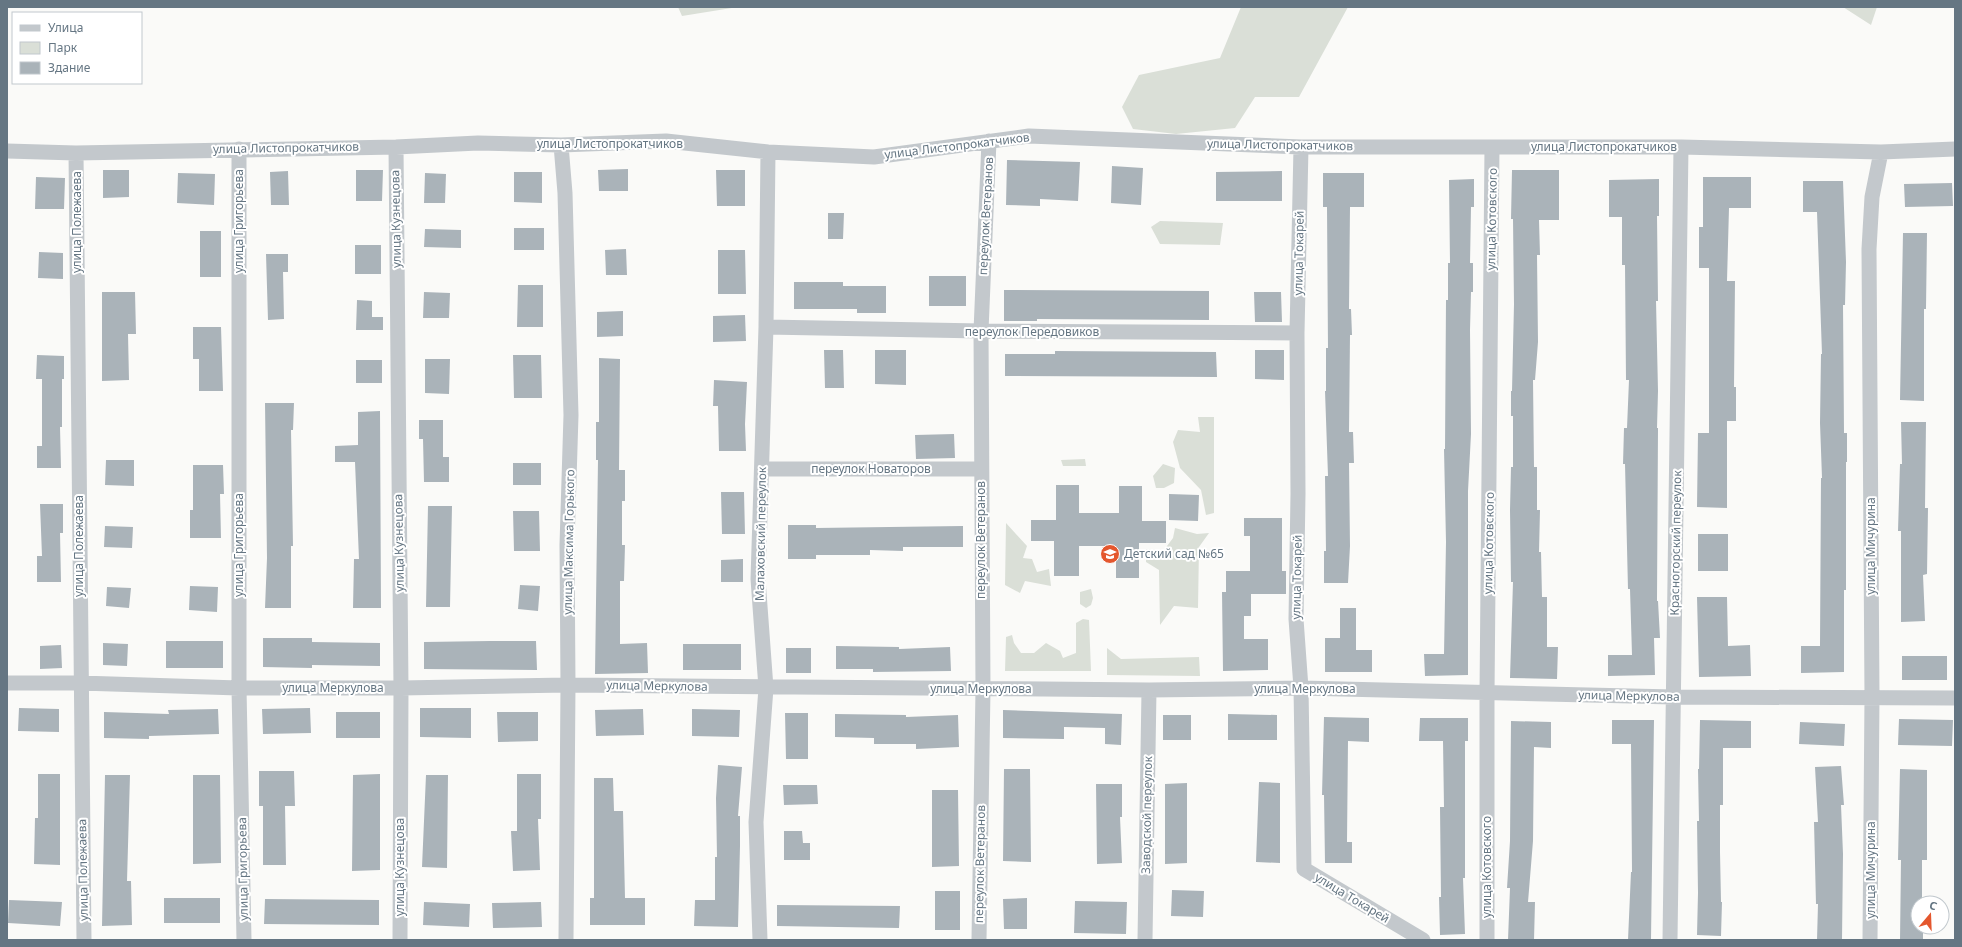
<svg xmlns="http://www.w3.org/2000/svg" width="1962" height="947" viewBox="0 0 1962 947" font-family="'Noto Sans',sans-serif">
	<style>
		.green { fill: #dadfd7 }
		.building { fill: #aab3b9 }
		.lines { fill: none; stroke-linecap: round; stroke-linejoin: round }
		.street { stroke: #c3c8cc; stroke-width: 15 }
		.labels { text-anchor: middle; stroke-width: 4; stroke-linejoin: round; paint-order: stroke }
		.street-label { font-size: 12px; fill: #657683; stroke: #fff }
		.poi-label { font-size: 12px; fill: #657683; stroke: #fff; text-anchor: start }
	</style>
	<rect width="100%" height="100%" fill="#fafaf8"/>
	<!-- green -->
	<path class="green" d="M678,7H738L682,16Z
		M1241,7H1348L1299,97H1255L1235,128L1176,134L1133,129L1122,107L1139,75L1220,58Z
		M1843,7H1877L1871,25Z
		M1160,221L1223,223L1220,245L1160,244L1151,227Z
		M1198,417H1214V513L1206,515L1201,490L1180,468L1173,442L1178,430L1200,432Z
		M1085,459L1086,466H1063L1061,460Z
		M1163,464L1175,468L1174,483L1164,488H1156L1153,476Z
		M1006,523L1027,546L1023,558L1032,559L1037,572L1049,569L1051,586L1025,581L1020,593L1005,585Z
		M1175,528L1197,534L1209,533L1199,547L1198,608L1174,606L1160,625L1159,570L1146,562V549L1164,550L1173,538Z
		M1091,589L1093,598L1091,605L1086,608L1080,604V592Z
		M1083,619L1089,620L1091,671H1005L1006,637L1012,635L1014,643L1021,653H1034L1046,643L1060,651L1063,658L1076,653V623Z
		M1107,648L1121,659L1199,657L1200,676L1107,675Z"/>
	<!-- building -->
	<path class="building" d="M1007,160L1080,162L1078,201L1040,199V206L1006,205Z
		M1112,166L1143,168L1141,205L1111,203Z
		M628,169V191H599L598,170Z
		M103,170H129V197L103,198Z
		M356,170H383L382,201H356Z
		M716,170H745V206H717Z
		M1512,170H1559V220H1539L1540,255H1537L1538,342L1535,380H1533L1534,467H1537V510H1540L1539,552H1541L1542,597H1547V647H1558L1557,679L1510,678L1513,582H1511L1510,510L1511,467H1513V416H1511V391H1512L1514,304L1513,219H1511Z
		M288,171L289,205H271L270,172Z
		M1282,171V201H1216V172Z
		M514,172H542V203L514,202Z
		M178,173L215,174L214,205L177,203Z
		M425,173L446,174L445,203H424Z
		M1323,173H1364V207H1350L1349,309H1351L1352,335H1350L1349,432H1353L1354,463H1349L1350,546L1348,583H1324V551H1326L1325,476H1328L1325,391H1326V348H1328L1327,207H1323Z
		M36,177L65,178L64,209H35Z
		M1703,177H1751V208H1729L1727,281H1735L1734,387H1736V421H1727V508L1697,507L1698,433H1709V268H1699V227H1703Z
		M1474,179V207H1471L1470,263H1473V292H1471L1470,330L1471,434L1468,491V675L1425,676L1424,654H1444L1446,542L1444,449H1445L1446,300H1448V263H1450L1449,180Z
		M1659,179V216H1657L1658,301H1656L1658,391L1657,428H1658L1657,601H1658L1660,638H1654L1655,675L1608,676V655H1632L1630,589H1628L1625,464H1623L1624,428H1627L1629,380H1626L1625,265H1622V217H1609V180Z
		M1803,181H1843L1846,262L1845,305H1843L1844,433H1847V462H1846V590H1844V672L1801,673V646H1820L1821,478H1822L1820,423L1821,354H1822L1817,212H1803Z
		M1952,183L1953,206L1905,207L1904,184Z
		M828,213H844L843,239H828Z
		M514,228H544V250H514Z
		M425,229L461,230V248L424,247Z
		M200,231H221V277H200Z
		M1903,233H1927L1926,309H1924V401L1900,400Z
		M355,245H381V274H355Z
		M626,249L627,275H606L605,250Z
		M718,250H745L746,294H718Z
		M39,252L63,253V279L38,278Z
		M266,254H288V272H283L284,319L268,320Z
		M929,276H966V306H929Z
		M794,282H843V286H886V313H857V309H794Z
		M518,285H543V327H517Z
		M1004,290L1209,291V320L1037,319V321H1004Z
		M102,292H135L136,334H128L129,380L102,381Z
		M424,292L450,293L449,318H423Z
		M1254,292H1281L1282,322H1255Z
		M357,300L372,301V317H383V330H356Z
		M623,311V336L597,337V312Z
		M745,315L746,341L713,342V316Z
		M193,327H221L223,391H199V359H193Z
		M824,350H843L844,388H825Z
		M875,350H906V385L875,384Z
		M1255,350H1284V380L1255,379Z
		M1055,351L1216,352L1217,377L1005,376V354H1055Z
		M37,355L64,356V379H62V427H60L61,468H37V446H42V379H36Z
		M513,355H541L542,398H514Z
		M599,358L620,359L619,470H625V501H622V545H625L624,581H620V644L647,643L648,673L595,674L598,460H596V422H599Z
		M425,359H450L449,394L425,393Z
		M356,360H382V383H356Z
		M714,380L747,382L745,424L746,451H719L718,406H713Z
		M265,403H294L293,430H291L293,546H291V608H265L267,558Z
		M380,411L381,608H353L354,559H359L355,462H335V446L358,445V412Z
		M419,420H443V457H449V482H424L423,439H419Z
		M1901,422H1926L1925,508H1928L1927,574L1923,575L1925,621L1901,622V531H1898L1900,464H1902Z
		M954,434L955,458L916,459L915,435Z
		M106,460H134V486L105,485Z
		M513,463H541V485H513Z
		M193,465H223L224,494H220L221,538H190V510H193Z
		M1056,485H1079V513H1119V486H1142V521H1166V543H1139V578H1116V546H1079V576H1054V541H1031V520H1056Z
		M721,492H744L745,534H722Z
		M1169,494L1199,495L1198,521L1169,520Z
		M40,504H63V533H60L61,582H37V556H42Z
		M428,506H452L450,607H426Z
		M513,511H539L540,551H514Z
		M1244,518H1282V571H1286V594H1251V616H1244V639H1268V670L1223,671L1222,592H1226V571H1250V536H1244Z
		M788,525H816V528L963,526V547H903V551L870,550V555H816V559H788Z
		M105,526L133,527L132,548L104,547Z
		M1698,534H1728V571H1698Z
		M743,559V582H721V560Z
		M520,585L540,586L538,611L518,609Z
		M190,586L218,587L217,612L189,610Z
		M107,587L131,588L129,608L106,606Z
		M1697,597H1727L1728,646L1750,645L1751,676L1699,677Z
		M1340,608H1356V650H1372V672H1325V638H1340Z
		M263,638H312V642L380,643V666L312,665V668L263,667Z
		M166,641H223V668H166Z
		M490,641H536L537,670L424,669V642Z
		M103,643L128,644L127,666L103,665Z
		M683,644H741V670H683Z
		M61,645L62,668L40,669V646Z
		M836,646L899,647V649L950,647L951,671L873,672V669H836Z
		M786,648H811V673H786Z
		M1902,656H1947V680H1902Z
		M19,708L59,709V732L18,731Z
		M310,708L311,733L263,734L262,709Z
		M420,708H471V738L420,737Z
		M218,709L219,734L149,736V739L104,738V712L169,714L168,710Z
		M643,709L644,735L596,736L595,710Z
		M692,709L740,710L739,737L692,736Z
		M1003,710L1122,714L1121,745L1105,744V728L1064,727V739L1003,738Z
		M336,712H380V738H336Z
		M497,712H538V741L498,742Z
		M785,713H808V759H786Z
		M835,714L906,715V717L958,715L959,747L916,749V744H874V738L835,737Z
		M1228,714L1277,715V740H1228Z
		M1163,715H1191V740H1163Z
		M1324,717L1369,718V742L1348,741L1347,842H1352V863H1325L1324,795H1322Z
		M1420,718H1468V741H1465V878H1463L1465,934L1440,935L1439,897H1441L1440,807H1444L1443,741H1419Z
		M1899,719L1953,720L1952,746L1898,745Z
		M1612,720H1654L1651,940H1628L1631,872H1632L1631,744H1612Z
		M1700,720L1751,721V748H1723V805H1720V852L1721,902H1722L1721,936L1697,935L1698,893L1697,821H1699L1698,769H1699Z
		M1511,721L1551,722V748L1534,747L1533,841L1528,902H1535L1534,940H1508L1510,888H1507L1510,841Z
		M1800,722L1845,724L1844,746L1799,744Z
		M718,765L742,767L738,816H740V846L738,927L694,926L695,900H715V857H717L716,798Z
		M1841,766L1844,805H1841L1843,854L1842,940H1817L1818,904H1816L1814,822H1818L1815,767Z
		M1004,769H1030L1031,862L1003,861Z
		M1900,769L1927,770V860H1922V901H1918V927H1923V940H1900L1901,860H1898Z
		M259,771H294L295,806H285L286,865H263V806H259Z
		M38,774H60V865L34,864L35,818H38Z
		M380,774V870L352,871L353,775Z
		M517,774H541V819H538L540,870L513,871L511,831H517Z
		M105,775H130L127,881H131L132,925L102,926Z
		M193,775H220L221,863L193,864Z
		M426,775H448L447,868L422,867Z
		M594,778H613L614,811H623L625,898H645V925H590V898H594Z
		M1259,782L1280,783V863L1256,862Z
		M1187,783V863L1165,864V784Z
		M1096,784H1122V817H1120L1122,863L1097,864Z
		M783,785H817L818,804L784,805Z
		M932,790H958L959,866L932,867Z
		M784,831H802L803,843H810V860H784Z
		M1172,890L1204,891L1203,917L1171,916Z
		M935,891H960V930H935Z
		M164,898H220V923H164Z
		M1027,898V929H1004L1003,899Z
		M265,899L379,900V925L264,924Z
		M9,900L62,902L60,926L8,923Z
		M1075,901L1127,902L1126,934L1074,933Z
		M424,902L470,904L469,927L423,925Z
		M541,902L542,927L493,928L492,903Z
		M777,905L900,906L899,928L777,926Z"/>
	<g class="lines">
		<!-- street -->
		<path class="street" d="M561,145L565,193L571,415L567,545L568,685L566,940
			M396,147L401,688L400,940
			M1301,147L1297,333L1298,494L1296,619L1301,688L1304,869L1423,940
			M239,149V688L244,940
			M7,151L76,153L396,147L478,143L561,145L666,141L768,152L874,157L1029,136L1301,147H1681L1881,152L1955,149
			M76,153L84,940
			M766,327L981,331L1297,333
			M762,469H980
			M7,683H80L239,688H401L568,685L1149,690L1301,688L1674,697L1955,698
			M760,940L756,822L766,688L758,579L766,327L768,152
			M979,940L983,689L981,331L989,141
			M1145,940L1149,690
			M1487,940V694L1492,147
			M1670,940L1681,147
			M1870,940L1872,697L1869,249L1872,197L1881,152"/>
	</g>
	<!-- icons -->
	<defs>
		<symbol id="school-disc" viewBox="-11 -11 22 22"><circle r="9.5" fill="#e4572e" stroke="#fff"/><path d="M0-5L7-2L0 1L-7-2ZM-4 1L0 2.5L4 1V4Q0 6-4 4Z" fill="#fff"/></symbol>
	</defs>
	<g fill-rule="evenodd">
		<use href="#school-disc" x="1099" y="543" width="22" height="22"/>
	</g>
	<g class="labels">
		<!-- street labels -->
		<g class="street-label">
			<text x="610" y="148">улица Листопрокатчиков</text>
			<text transform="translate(1280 145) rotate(1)" y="4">улица Листопрокатчиков</text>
			<text transform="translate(957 146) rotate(-7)" y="4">улица Листопрокатчиков</text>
			<text x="1604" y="151">улица Листопрокатчиков</text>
			<text transform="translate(286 148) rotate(-1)" y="4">улица Листопрокатчиков</text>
			<text transform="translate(986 216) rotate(-87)" y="4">переулок Ветеранов</text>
			<text transform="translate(396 219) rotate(-91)" y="4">улица Кузнецова</text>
			<text transform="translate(1492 219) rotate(-89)" y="4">улица Котовского</text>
			<text transform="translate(239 221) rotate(-90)" y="4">улица Григорьева</text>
			<text transform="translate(77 222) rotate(-90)" y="4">улица Полежаева</text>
			<text transform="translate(1299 253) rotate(-89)" y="4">улица Токарей</text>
			<text x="1032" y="336">переулок Передовиков</text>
			<text x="871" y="473">переулок Новаторов</text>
			<text transform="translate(761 534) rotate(-89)" y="4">Малаховский переулок</text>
			<text transform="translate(981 540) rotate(-90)" y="4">переулок Ветеранов</text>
			<text transform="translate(569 542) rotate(-89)" y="4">улица Максима Горького</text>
			<text transform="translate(399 543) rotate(-91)" y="4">улица Кузнецова</text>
			<text transform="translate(1489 543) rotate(-89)" y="4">улица Котовского</text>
			<text transform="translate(1676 543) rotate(-89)" y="4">Красногорский переулок</text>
			<text transform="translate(239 545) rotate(-90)" y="4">улица Григорьева</text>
			<text transform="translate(79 546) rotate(-90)" y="4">улица Полежаева</text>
			<text transform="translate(1871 546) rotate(-90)" y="4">улица Мичурина</text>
			<text transform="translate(1297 577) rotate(-89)" y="4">улица Токарей</text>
			<text transform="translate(657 686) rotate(1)" y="4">улица Меркулова</text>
			<text x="333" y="692">улица Меркулова</text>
			<text x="981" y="693">улица Меркулова</text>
			<text x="1305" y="693">улица Меркулова</text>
			<text transform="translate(1629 696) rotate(1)" y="4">улица Меркулова</text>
			<text transform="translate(1147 815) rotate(-89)" y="4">Заводской переулок</text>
			<text transform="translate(980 864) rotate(-89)" y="4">переулок Ветеранов</text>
			<text transform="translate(400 867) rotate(-90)" y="4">улица Кузнецова</text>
			<text transform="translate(1487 867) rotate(-90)" y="4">улица Котовского</text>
			<text transform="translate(243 869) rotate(-91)" y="4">улица Григорьева</text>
			<text transform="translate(83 870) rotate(-91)" y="4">улица Полежаева</text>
			<text transform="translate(1871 870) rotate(-90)" y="4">улица Мичурина</text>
			<text transform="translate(1352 898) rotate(31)" y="4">улица Токарей</text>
		</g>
		<!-- poi labels -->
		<g class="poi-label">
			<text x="1124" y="558">Детский сад №65</text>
		</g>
	</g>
	<!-- border -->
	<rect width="1962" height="947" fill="none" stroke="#657683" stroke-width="16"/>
	<!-- legend -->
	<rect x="12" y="12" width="130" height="72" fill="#ffffff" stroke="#c1c8cd"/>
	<rect x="20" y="25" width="20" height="6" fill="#c3c8cc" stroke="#c1c8cd"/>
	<text x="48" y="32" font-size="12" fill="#657683">Улица</text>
	<rect x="20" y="42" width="20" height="12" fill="#dadfd7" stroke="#c1c8cd"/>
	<text x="48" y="52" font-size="12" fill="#657683">Парк</text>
	<rect x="20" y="62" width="20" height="12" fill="#aab3b9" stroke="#c1c8cd"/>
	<text x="48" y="72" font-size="12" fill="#657683">Здание</text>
	<!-- north arrow -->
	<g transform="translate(1930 915) rotate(19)"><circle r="19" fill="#ffffff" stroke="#c1c8cd"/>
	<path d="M0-3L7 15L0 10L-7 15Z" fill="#e4572e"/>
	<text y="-6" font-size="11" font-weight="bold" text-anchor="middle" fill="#657683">С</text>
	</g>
</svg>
